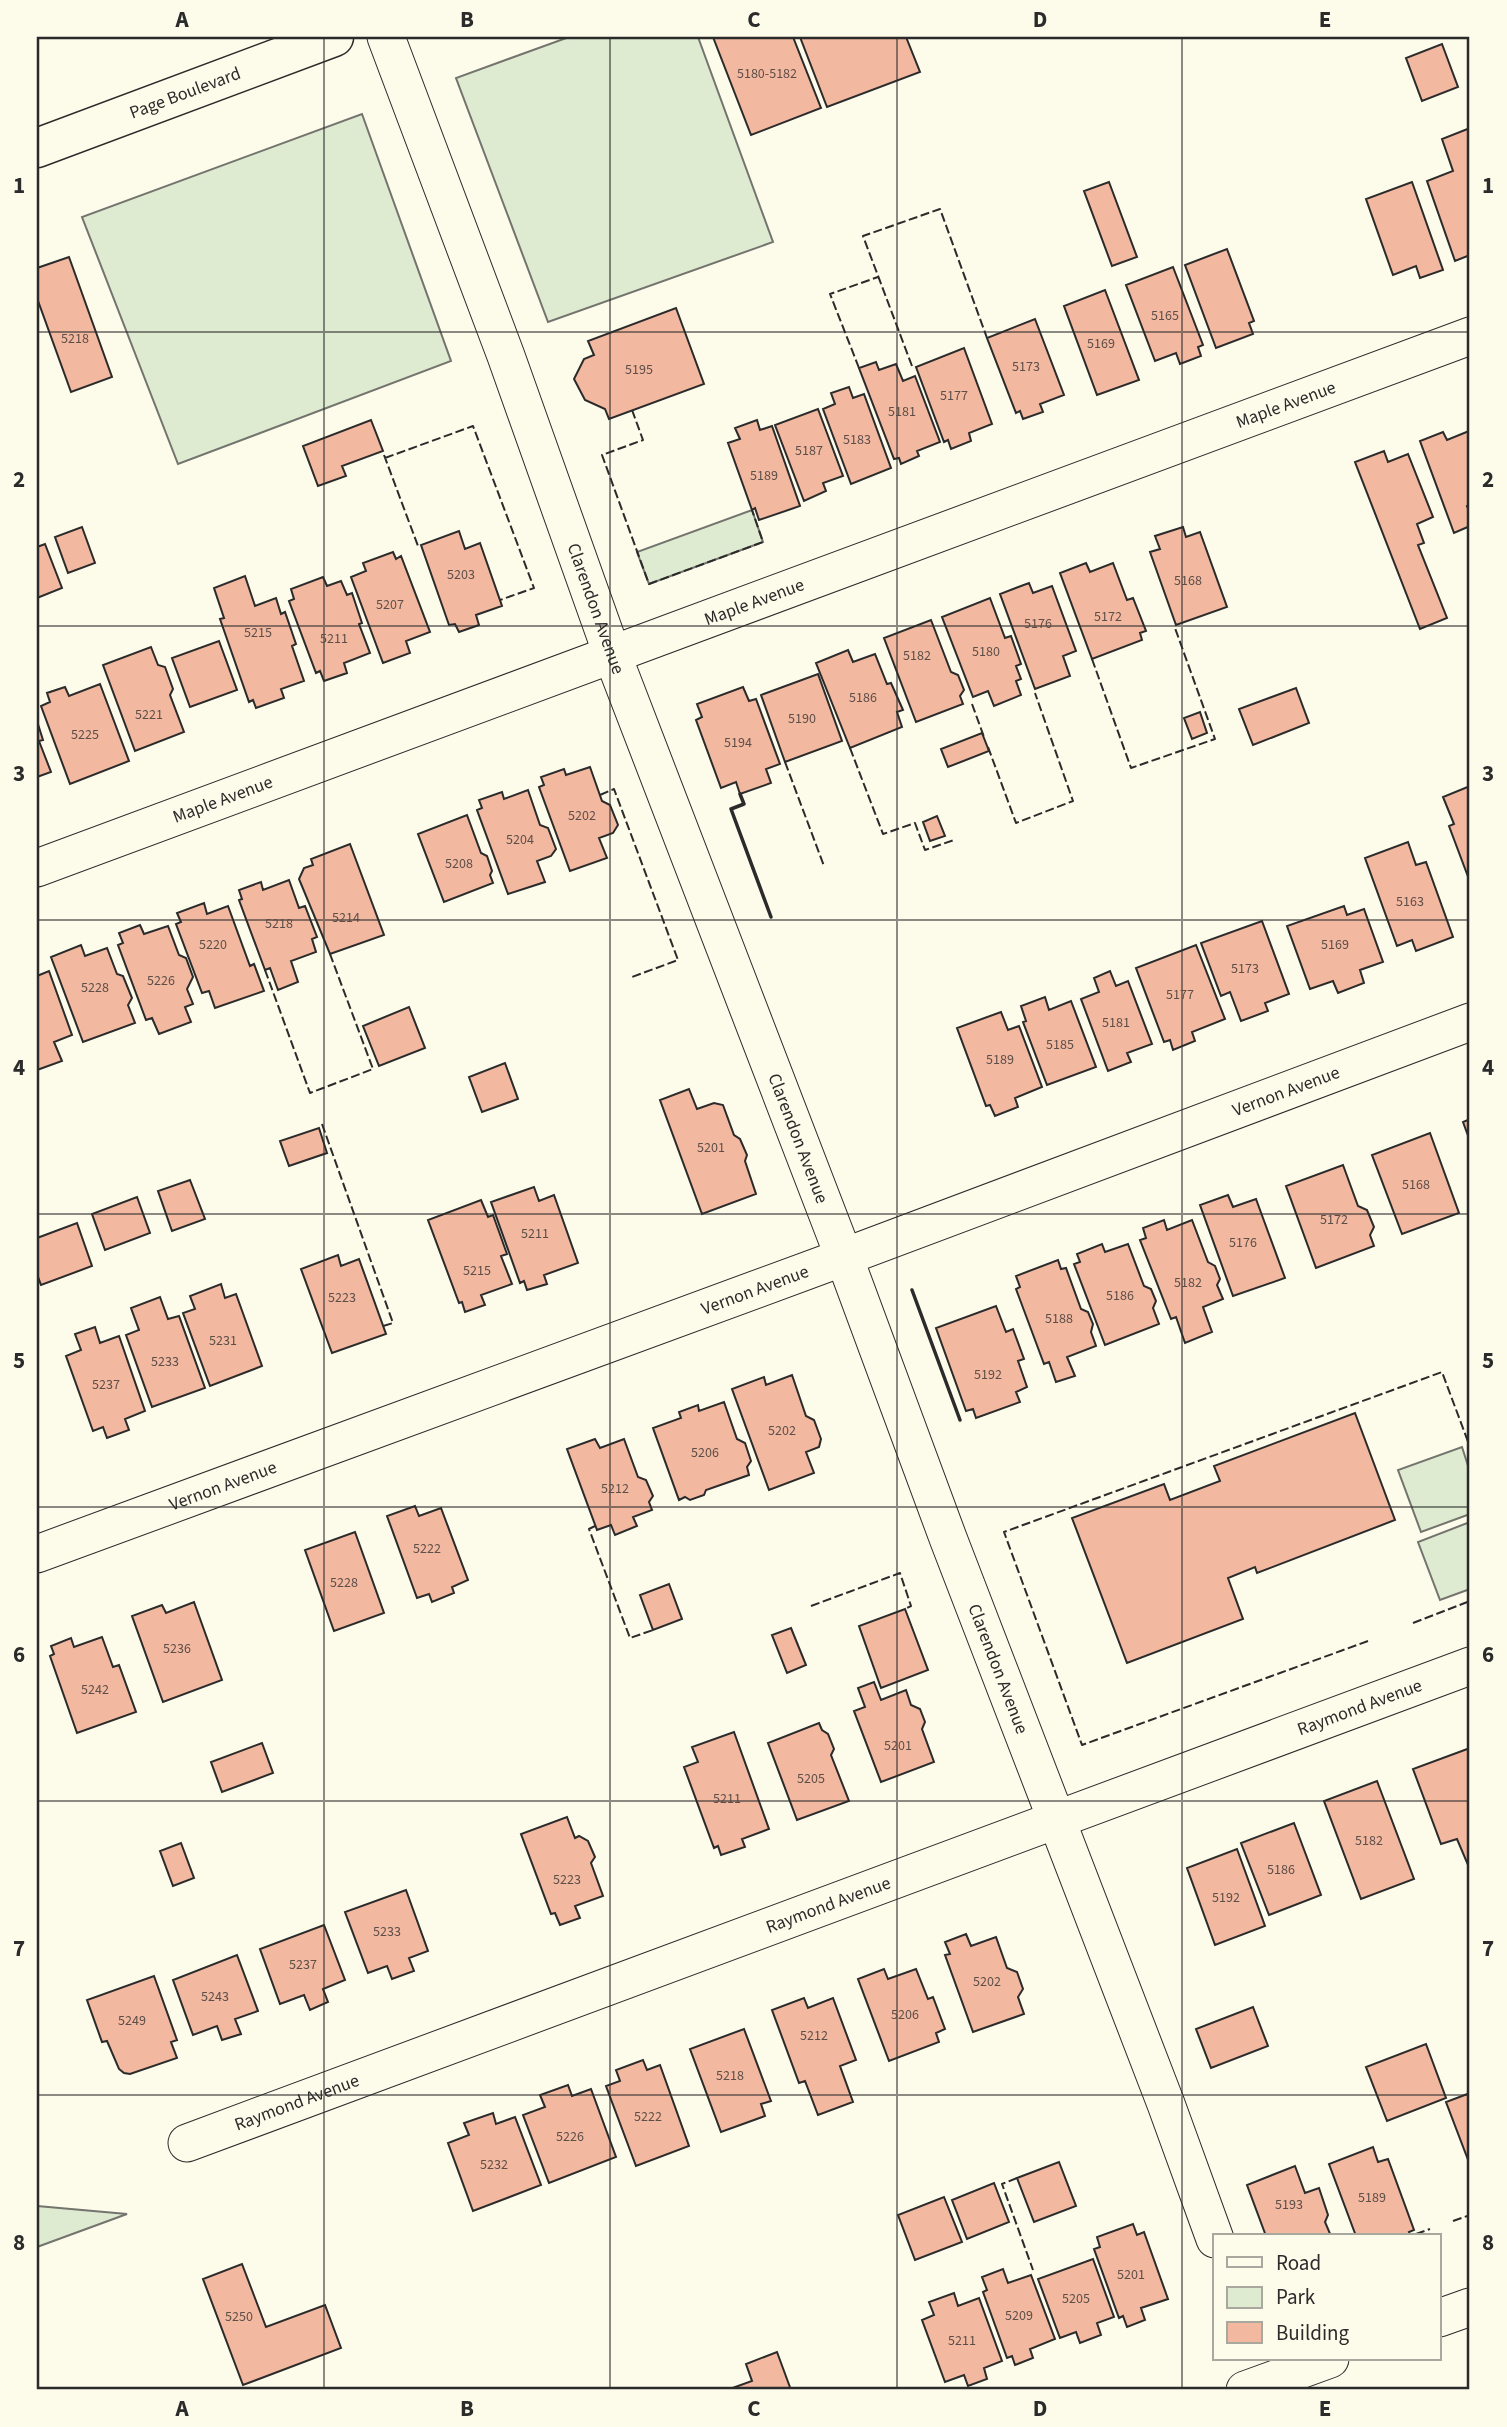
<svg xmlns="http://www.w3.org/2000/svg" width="1507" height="2427" viewBox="0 0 1507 2427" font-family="'Source Sans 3',sans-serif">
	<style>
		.green { fill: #deebd1; stroke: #74746e; stroke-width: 2 }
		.building { fill: #f2b8a0; stroke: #2b2b2b; stroke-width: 2 }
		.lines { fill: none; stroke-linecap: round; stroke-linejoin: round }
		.street-casing { stroke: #2b2b2b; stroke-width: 39 }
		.primary-casing { stroke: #2b2b2b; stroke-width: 41 }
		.street { stroke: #fdfbea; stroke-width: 37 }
		.primary { stroke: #fdfbea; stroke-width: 38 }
		.fence { stroke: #2b2b2b; stroke-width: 2; stroke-dasharray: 9 3.5; stroke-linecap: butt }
		.wall { stroke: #2b2b2b; stroke-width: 3.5 }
		.grid { fill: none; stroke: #2b2b2b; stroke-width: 2; stroke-opacity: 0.55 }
		.labels { text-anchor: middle; stroke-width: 5; stroke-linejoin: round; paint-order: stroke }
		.number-label { font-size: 14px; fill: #5d4e48 }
		.street-label { font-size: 18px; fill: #2b2b2b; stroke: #fdfbea }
		.neatline { fill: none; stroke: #2b2b2b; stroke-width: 2.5 }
		.grid-label { font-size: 23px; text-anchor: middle; font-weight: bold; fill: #2b2b2b }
	</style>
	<rect width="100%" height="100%" fill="#fdfbea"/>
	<!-- green -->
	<path class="green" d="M569,37H698L773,242L548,322L456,78Z
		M362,114L451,361L178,464L82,217Z
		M752,510L763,542L649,584L637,552Z
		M1462,1447L1470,1472V1514L1421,1532L1398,1470Z
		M1470,1522V1589L1440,1600L1418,1542Z
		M37,2206L127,2214L37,2247Z"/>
	<!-- building -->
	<path class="building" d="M713,37H793L821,108L751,135Z
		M800,37H906L920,72L827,107Z
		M1442,44L1458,87L1422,101L1406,58Z
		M1470,128V255L1455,261L1427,181L1453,171L1442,139Z
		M1109,182L1137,257L1112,266L1084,191Z
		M1412,182L1443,270L1420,278L1416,266L1393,275L1366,199Z
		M1227,249L1254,321L1249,323L1253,334L1216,348L1185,265Z
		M69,257L112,377L71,392L37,298V268Z
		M1173,267L1203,345L1198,347L1201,356L1180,364L1176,353L1155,361L1126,285Z
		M1105,290L1139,380L1097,395L1064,306Z
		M676,308L704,384L609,419L605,409L585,400L574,379L584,359L594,355L588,341Z
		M1035,319L1064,395L1040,404L1043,412L1023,419L1020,411L1016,413L987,338Z
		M964,348L992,424L969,433L971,441L951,449L948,440L944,442L916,367Z
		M876,362L879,370L896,364L903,381L915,376L940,442L917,451L919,456L901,464L899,458L894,459L859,368Z
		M849,387L853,398L864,394L891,468L851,484L823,409L835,404L831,393Z
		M818,409L843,476L823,483L826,491L804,501L775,425Z
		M371,420L383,451L342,466L346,476L318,486L303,446Z
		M757,420L760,430L772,426L800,506L759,520L755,508L752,510L728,443L740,439L735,428Z
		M1469,431L1470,505L1467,506L1470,513V526L1454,533L1420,441L1443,432L1447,440Z
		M1384,451L1388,462L1408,454L1433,517L1417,524L1424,543L1418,545L1447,618L1420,629L1355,462Z
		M82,527L95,563L68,573L55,537Z
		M1183,527L1186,537L1200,532L1227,607L1176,625L1150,552L1160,549L1155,536Z
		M459,531L465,549L480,543L502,606L476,615L479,625L459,632L455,624L449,625L421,545Z
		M45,544L62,588L37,598V547Z
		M393,552L396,559L401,556L430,632L406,641L410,653L383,663L351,577L366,571L363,563Z
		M1086,563L1090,572L1113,563L1127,600L1133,598L1146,631L1140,633L1142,640L1092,659L1060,573Z
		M245,576L255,606L276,598L281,614L285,612L296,644L292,646L304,681L281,689L284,698L256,708L253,700L249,702L220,619L224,618L214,588Z
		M323,577L327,586L341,581L347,595L352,593L362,623L359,624L370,653L344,663L347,673L324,681L320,671L316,673L289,601L294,599L291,589Z
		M1029,583L1033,593L1052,586L1076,651L1063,656L1070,676L1035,689L1000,594Z
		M990,598L1005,638L1011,636L1021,664L1016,666L1021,679L1016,681L1021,695L994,706L988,691L973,697L942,617Z
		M931,620L951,672L958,675L964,690L960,696L963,704L916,722L884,638Z
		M219,641L237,690L190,707L172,658Z
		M151,647L158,665L165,667L173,689L170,695L184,732L135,751L103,665Z
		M848,650L853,662L875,654L887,684L891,683L903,710L897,712L902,727L850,748L816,663Z
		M818,674L842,741L785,762L761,695Z
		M100,684L129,761L70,784L41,706L50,702L47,693L65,687L69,696Z
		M743,687L749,701L756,699L780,764L766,769L771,783L740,794L736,782L721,788L696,720L702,717L697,704Z
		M1296,688L1309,723L1253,745L1239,709Z
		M1200,712L1207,733L1192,739L1184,718Z
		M37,721L43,740L39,741L51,772L37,777Z
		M982,733L989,751L948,767L941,749Z
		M590,767L602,801L610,805L618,825L613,833L599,838L607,858L570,871L539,787L544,785L541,777L564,769L566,775Z
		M1470,786V882L1449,826L1454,824L1443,797Z
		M528,790L540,825L548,828L556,849L551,856L537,861L545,882L508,894L477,810L482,808L479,800L502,792L504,799Z
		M467,815L481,853L487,856L492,871L490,875L493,883L444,902L418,834Z
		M937,816L945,836L930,841L923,822Z
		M1408,842L1416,865L1426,862L1453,937L1416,951L1412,940L1397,946L1365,858Z
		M350,844L384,935L330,954L299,879L304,868L313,865L311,859Z
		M289,880L299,908L305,906L317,937L312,939L316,952L291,961L298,982L278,990L270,968L265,970L239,900L242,899L239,890L261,882L263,890Z
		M204,903L207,914L228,906L250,966L254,964L264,991L215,1008L209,991L202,993L176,924L181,922L177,913Z
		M1344,906L1347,915L1364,909L1383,962L1360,970L1364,983L1338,993L1333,981L1310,989L1287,926Z
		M1262,921L1289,994L1265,1003L1268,1011L1241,1021L1230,992L1221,996L1201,943Z
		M140,925L144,934L168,926L179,955L186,958L193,977L187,989L193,1004L185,1007L191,1022L159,1034L152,1018L146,1020L118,945L123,943L119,933Z
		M81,945L85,956L107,948L117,974L123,976L132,998L128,1005L135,1023L83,1042L51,957Z
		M1196,945L1225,1019L1192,1032L1195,1041L1173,1050L1170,1040L1164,1042L1136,968Z
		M49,971L72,1035L54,1042L62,1061L37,1070V976Z
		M1110,971L1116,986L1128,981L1152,1044L1127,1053L1131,1062L1108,1071L1081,999L1099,992L1094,978Z
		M1045,997L1049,1010L1071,1001L1096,1067L1047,1085L1023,1022L1026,1021L1021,1006Z
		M409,1007L425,1048L379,1066L363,1026Z
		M1001,1012L1008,1030L1019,1026L1042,1087L1015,1098L1018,1107L995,1116L990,1105L986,1106L957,1028Z
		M505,1063L518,1099L482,1112L469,1077Z
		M689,1089L697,1109L714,1103L723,1105L734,1135L740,1139L747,1155L745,1161L756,1194L702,1214L660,1100Z
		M1470,1119V1141L1463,1122Z
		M319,1128L327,1153L289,1166L280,1141Z
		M1430,1133L1459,1213L1402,1234L1372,1155Z
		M1343,1165L1358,1206L1367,1210L1374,1227L1370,1235L1374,1246L1316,1268L1286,1186Z
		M190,1180L205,1219L172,1231L158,1191Z
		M534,1187L539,1201L554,1195L578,1263L544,1275L547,1284L527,1290L524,1281L520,1283L491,1202Z
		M1228,1195L1233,1207L1256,1199L1285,1278L1233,1296L1200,1205Z
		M137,1197L150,1233L105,1250L92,1214Z
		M481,1200L488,1217L493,1215L507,1254L501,1256L512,1284L481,1295L485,1305L465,1312L462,1302L459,1303L428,1220Z
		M1164,1220L1167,1230L1192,1220L1208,1262L1215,1266L1220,1279L1217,1285L1223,1299L1203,1307L1212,1332L1185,1343L1176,1317L1171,1319L1140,1240L1146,1238L1143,1228Z
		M77,1223L92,1266L41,1285L37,1274V1238Z
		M1102,1244L1105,1252L1128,1244L1144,1286L1151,1289L1156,1301L1153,1308L1159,1324L1105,1345L1074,1264L1080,1262L1077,1254Z
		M338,1255L341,1266L359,1259L386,1334L332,1353L301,1269Z
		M1058,1260L1061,1269L1066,1268L1081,1309L1088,1312L1093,1324L1091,1332L1096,1346L1067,1357L1075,1376L1056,1382L1049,1362L1044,1364L1016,1289L1020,1287L1016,1276Z
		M221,1284L225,1298L236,1294L262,1366L210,1386L183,1313L195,1309L190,1296Z
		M160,1297L168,1319L179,1316L205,1388L152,1407L126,1335L139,1330L131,1308Z
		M996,1306L1006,1332L1013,1329L1024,1359L1018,1361L1027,1387L1016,1392L1020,1402L976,1418L973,1409L966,1411L936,1328Z
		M95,1327L100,1343L119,1336L145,1411L125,1419L129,1430L107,1438L103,1427L93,1431L66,1356L81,1350L75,1334Z
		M792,1375L806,1416L814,1420L821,1439L819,1447L806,1452L814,1473L769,1490L732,1389L764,1377L766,1385Z
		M724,1402L737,1439L745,1443L751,1461L747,1467L749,1475L706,1490L704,1495L690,1500L685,1497L679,1500L653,1428L681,1418L679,1412L698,1405L699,1411Z
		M1355,1413L1395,1520L1257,1573L1255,1567L1228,1578L1243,1619L1127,1663L1072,1518L1164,1484L1170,1500L1220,1481L1214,1466Z
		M595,1439L600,1448L624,1439L638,1477L646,1480L653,1496L649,1502L652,1510L633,1517L637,1526L615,1535L611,1525L597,1530L567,1449Z
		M415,1506L419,1516L441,1508L468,1580L452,1587L454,1593L432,1602L429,1594L417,1598L387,1516Z
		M355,1532L384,1613L334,1631L305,1550Z
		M669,1584L682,1619L653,1630L640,1595Z
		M194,1602L222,1680L163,1702L132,1616L162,1605L166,1613Z
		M905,1609L928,1670L881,1688L859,1626Z
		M791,1628L806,1665L787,1673L772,1635Z
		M102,1637L113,1667L119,1665L136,1712L77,1733L50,1656L54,1654L51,1646L71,1638L74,1647Z
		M874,1682L881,1700L906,1690L911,1705L920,1709L925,1722L922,1729L934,1762L881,1782L854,1711L865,1707L858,1688Z
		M819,1723L822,1730L828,1734L834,1749L831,1755L849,1801L797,1820L768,1743Z
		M734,1732L769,1829L742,1839L745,1847L721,1855L718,1846L714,1848L684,1767L698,1762L692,1747Z
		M262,1743L273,1773L222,1792L211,1762Z
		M1470,1748V1864L1468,1865L1457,1839L1441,1844L1413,1769Z
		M1377,1781L1414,1879L1361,1899L1324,1801Z
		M567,1817L575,1838L579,1836L588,1841L595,1857L591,1863L603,1896L575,1906L580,1918L560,1925L555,1913L551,1914L521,1834Z
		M1294,1823L1321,1895L1269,1915L1241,1843Z
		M181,1843L194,1878L173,1886L160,1851Z
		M1237,1849L1265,1926L1215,1945L1187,1868Z
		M406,1890L428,1951L409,1958L414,1971L392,1979L387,1966L368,1973L345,1912Z
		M324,1925L345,1980L323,1989L328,2002L310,2010L304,1995L280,2004L260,1949Z
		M966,1934L971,1946L996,1937L1007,1968L1017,1972L1023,1989L1018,1997L1024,2014L973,2032L945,1955L950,1954L945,1942Z
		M237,1955L258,2011L235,2019L241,2034L222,2040L217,2026L193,2035L173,1980Z
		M884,1969L888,1979L916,1969L928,1999L933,1997L945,2029L936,2033L939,2042L889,2061L858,1979Z
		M154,1976L177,2040L171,2042L177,2058L130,2074L124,2073L119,2069L107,2041L102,2042L87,2000Z
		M804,1998L808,2008L833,1998L856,2060L840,2066L853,2102L818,2115L805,2081L799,2083L772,2010Z
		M1253,2007L1268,2046L1211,2068L1196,2029Z
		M744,2029L771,2101L761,2104L765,2116L721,2132L690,2049Z
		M1426,2044L1446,2098L1387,2121L1366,2067Z
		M643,2060L647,2070L660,2065L689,2146L636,2166L606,2086L620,2081L616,2070Z
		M568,2085L572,2096L591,2089L616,2157L549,2183L523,2115L545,2107L540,2095Z
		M1470,2093V2165L1446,2102Z
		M493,2113L496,2124L515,2117L541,2185L473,2211L448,2143L469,2135L464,2123Z
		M1373,2147L1378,2162L1388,2159L1414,2230L1409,2232L1411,2236H1356L1329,2164Z
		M1059,2162L1076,2206L1034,2222L1017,2178Z
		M1295,2166L1305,2193L1319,2188L1328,2215L1325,2222L1331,2236H1266L1247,2185Z
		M994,2183L1009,2222L967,2239L952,2200Z
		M944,2197L962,2242L915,2260L898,2215Z
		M1133,2224L1137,2235L1144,2232L1168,2299L1141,2308L1145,2320L1127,2327L1123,2316L1119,2318L1094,2249L1100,2247L1097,2237Z
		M1093,2259L1114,2317L1097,2323L1101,2335L1080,2343L1076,2332L1060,2338L1038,2279Z
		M242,2264L266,2327L325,2305L341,2348L243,2385L203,2279Z
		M1003,2269L1008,2283L1031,2275L1055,2339L1030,2349L1033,2358L1015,2365L1012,2356L1007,2358L983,2292L987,2290L982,2277Z
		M954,2293L958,2306L979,2298L1002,2361L984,2368L987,2379L968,2386L964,2375L945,2382L922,2320L934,2315L929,2302Z
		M777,2352L791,2390H727L752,2381L746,2364Z"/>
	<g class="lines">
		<defs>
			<g id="street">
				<path id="s1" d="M386,37L506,356L612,654L844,1257L948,1538L1166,2104L1215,2239"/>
				<path id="s2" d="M37,868L1470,336"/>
				<path id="s3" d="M37,1554L844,1257L1470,1022"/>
				<path id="s4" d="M187,2143L1470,1666"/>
				<path d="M1439,2318L1470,2307"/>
				<path d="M1245,2390L1330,2359"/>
			</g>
			<g id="primary">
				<path id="s5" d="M37,148L334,37"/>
			</g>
		</defs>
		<!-- street casing -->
		<use href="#street" class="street-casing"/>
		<!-- primary casing -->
		<use href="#primary" class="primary-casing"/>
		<!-- street -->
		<use href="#street" class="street"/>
		<!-- primary -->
		<use href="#primary" class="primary"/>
		<!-- fence -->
		<path class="fence" d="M912,366L863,236L940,209L987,338
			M859,368L830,294L878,277
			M632,410L643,440L602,455L649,584L763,542L752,510
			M384,455L418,546
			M385,458L473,426L534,588L500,600
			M1092,659L1131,768L1215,739L1175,628
			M972,704L984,737
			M988,747L1016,823L1073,801L1035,693
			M850,748L883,834L915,823L925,850L954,840
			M785,762L824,866
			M600,795L614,789L678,960L632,977
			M265,970L310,1093L373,1069L330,954
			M322,1124L393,1323L383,1326
			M595,1526L589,1529L630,1638L653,1630
			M811,1606L900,1573L911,1606L905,1609
			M1413,1623L1470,1601
			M1368,1641L1082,1745L1004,1532L1442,1372L1470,1447
			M1017,2178L1002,2184L1033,2270
			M1453,2221L1470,2215
			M1416,2234L1430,2229"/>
		<!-- wall -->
		<path class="wall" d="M740,794L744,804L731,809L771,917
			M912,1290L960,1420"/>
	</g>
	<!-- grid -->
	<path class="grid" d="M324,37V2390M610,37V2390M897,37V2390M1182,37V2390M37,332H1470M37,626H1470M37,920H1470M37,1214H1470M37,1507H1470M37,1801H1470M37,2095H1470"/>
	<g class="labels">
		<!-- number labels -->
		<g class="number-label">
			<text x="767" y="78">5180-5182</text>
			<text x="1165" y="320">5165</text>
			<text x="75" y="343">5218</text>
			<text x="1101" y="348">5169</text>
			<text x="1026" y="371">5173</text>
			<text x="639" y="374">5195</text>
			<text x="954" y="400">5177</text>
			<text x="902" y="416">5181</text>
			<text x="857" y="444">5183</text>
			<text x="809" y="455">5187</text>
			<text x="764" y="480">5189</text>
			<text x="461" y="579">5203</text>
			<text x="1188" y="585">5168</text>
			<text x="390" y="609">5207</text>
			<text x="1108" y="621">5172</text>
			<text x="1038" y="628">5176</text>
			<text x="258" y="637">5215</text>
			<text x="334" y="643">5211</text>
			<text x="986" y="656">5180</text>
			<text x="917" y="660">5182</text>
			<text x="863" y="702">5186</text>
			<text x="149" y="719">5221</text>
			<text x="802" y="723">5190</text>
			<text x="85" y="739">5225</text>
			<text x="738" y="747">5194</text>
			<text x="582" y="820">5202</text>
			<text x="520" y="844">5204</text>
			<text x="459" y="868">5208</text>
			<text x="1410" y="906">5163</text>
			<text x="346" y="922">5214</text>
			<text x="279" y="928">5218</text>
			<text x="213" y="949">5220</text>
			<text x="1335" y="949">5169</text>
			<text x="1245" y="973">5173</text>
			<text x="161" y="985">5226</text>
			<text x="95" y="992">5228</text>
			<text x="1180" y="999">5177</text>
			<text x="1116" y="1027">5181</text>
			<text x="1060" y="1049">5185</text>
			<text x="1000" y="1064">5189</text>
			<text x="711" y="1152">5201</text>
			<text x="1416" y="1189">5168</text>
			<text x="1334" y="1224">5172</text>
			<text x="535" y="1238">5211</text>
			<text x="1243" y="1247">5176</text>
			<text x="477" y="1275">5215</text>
			<text x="1188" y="1287">5182</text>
			<text x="1120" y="1300">5186</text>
			<text x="342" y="1302">5223</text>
			<text x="1059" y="1323">5188</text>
			<text x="223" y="1345">5231</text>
			<text x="165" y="1366">5233</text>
			<text x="988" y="1379">5192</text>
			<text x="106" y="1389">5237</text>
			<text x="782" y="1435">5202</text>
			<text x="705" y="1457">5206</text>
			<text x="615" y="1493">5212</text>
			<text x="427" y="1553">5222</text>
			<text x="344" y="1587">5228</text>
			<text x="177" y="1653">5236</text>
			<text x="95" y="1694">5242</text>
			<text x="898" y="1750">5201</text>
			<text x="811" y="1783">5205</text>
			<text x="727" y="1803">5211</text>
			<text x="1369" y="1845">5182</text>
			<text x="1281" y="1874">5186</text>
			<text x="567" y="1884">5223</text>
			<text x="1226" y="1902">5192</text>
			<text x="387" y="1936">5233</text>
			<text x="303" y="1969">5237</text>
			<text x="987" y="1986">5202</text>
			<text x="215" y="2001">5243</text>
			<text x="905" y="2019">5206</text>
			<text x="132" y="2025">5249</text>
			<text x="814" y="2040">5212</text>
			<text x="730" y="2080">5218</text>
			<text x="648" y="2121">5222</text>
			<text x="570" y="2141">5226</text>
			<text x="494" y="2169">5232</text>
			<text x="1372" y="2202">5189</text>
			<text x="1289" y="2209">5193</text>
			<text x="1131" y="2279">5201</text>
			<text x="1076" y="2303">5205</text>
			<text x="1019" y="2320">5209</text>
			<text x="239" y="2321">5250</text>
			<text x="962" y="2345">5211</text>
		</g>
		<!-- street labels -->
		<g class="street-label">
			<text dy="6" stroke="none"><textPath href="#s5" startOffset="158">Page Boulevard</textPath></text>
			<text dy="6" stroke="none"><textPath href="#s2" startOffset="1332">Maple Avenue</textPath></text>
			<text dy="6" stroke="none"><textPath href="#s2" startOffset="765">Maple Avenue</textPath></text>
			<text dy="6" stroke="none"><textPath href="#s1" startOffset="609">Clarendon Avenue</textPath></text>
			<text dy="6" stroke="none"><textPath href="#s2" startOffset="198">Maple Avenue</textPath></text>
			<text dy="6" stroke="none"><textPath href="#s3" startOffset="1332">Vernon Avenue</textPath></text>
			<text dy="6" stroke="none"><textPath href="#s1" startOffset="1176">Clarendon Avenue</textPath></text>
			<text dy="6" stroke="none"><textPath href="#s3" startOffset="765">Vernon Avenue</textPath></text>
			<text dy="6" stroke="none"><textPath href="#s3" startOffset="198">Vernon Avenue</textPath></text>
			<text dy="6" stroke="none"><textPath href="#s1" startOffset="1743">Clarendon Avenue</textPath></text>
			<text dy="6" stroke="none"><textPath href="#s4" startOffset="1251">Raymond Avenue</textPath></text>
			<text dy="6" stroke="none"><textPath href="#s4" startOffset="684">Raymond Avenue</textPath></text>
			<text dy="6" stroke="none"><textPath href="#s4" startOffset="117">Raymond Avenue</textPath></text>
		</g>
	</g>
	<!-- border -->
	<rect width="1507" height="2427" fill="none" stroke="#fdfbea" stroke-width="77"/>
	<!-- legend -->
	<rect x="1213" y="2234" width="228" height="126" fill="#fdfbea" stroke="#a9a89e" stroke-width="2"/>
	<rect x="1227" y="2257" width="35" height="10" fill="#fdfbea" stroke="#a9a89e" stroke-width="2"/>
	<text x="1276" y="2270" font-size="21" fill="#2b2b2b">Road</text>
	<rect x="1227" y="2287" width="35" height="21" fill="#deebd1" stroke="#a9a89e" stroke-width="2"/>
	<text x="1276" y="2304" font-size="21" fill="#2b2b2b">Park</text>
	<rect x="1227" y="2322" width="35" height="21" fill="#f2b8a0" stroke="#a9a89e" stroke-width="2"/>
	<text x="1276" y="2340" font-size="21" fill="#2b2b2b">Building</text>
	<rect x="38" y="38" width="1430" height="2350" class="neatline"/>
	<g class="grid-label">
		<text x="182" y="27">A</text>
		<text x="467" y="27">B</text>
		<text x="754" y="27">C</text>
		<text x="1040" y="27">D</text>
		<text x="1325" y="27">E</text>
		<text x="19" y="193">1</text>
		<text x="1488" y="193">1</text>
		<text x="19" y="487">2</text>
		<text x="1488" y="487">2</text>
		<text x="19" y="781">3</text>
		<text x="1488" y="781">3</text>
		<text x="19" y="1075">4</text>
		<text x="1488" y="1075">4</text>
		<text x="19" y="1368">5</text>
		<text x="1488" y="1368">5</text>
		<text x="19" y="1662">6</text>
		<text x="1488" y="1662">6</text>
		<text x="19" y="1956">7</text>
		<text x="1488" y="1956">7</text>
		<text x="19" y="2250">8</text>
		<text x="1488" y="2250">8</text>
		<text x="182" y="2416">A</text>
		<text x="467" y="2416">B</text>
		<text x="754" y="2416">C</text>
		<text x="1040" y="2416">D</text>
		<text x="1325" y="2416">E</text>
	</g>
</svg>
